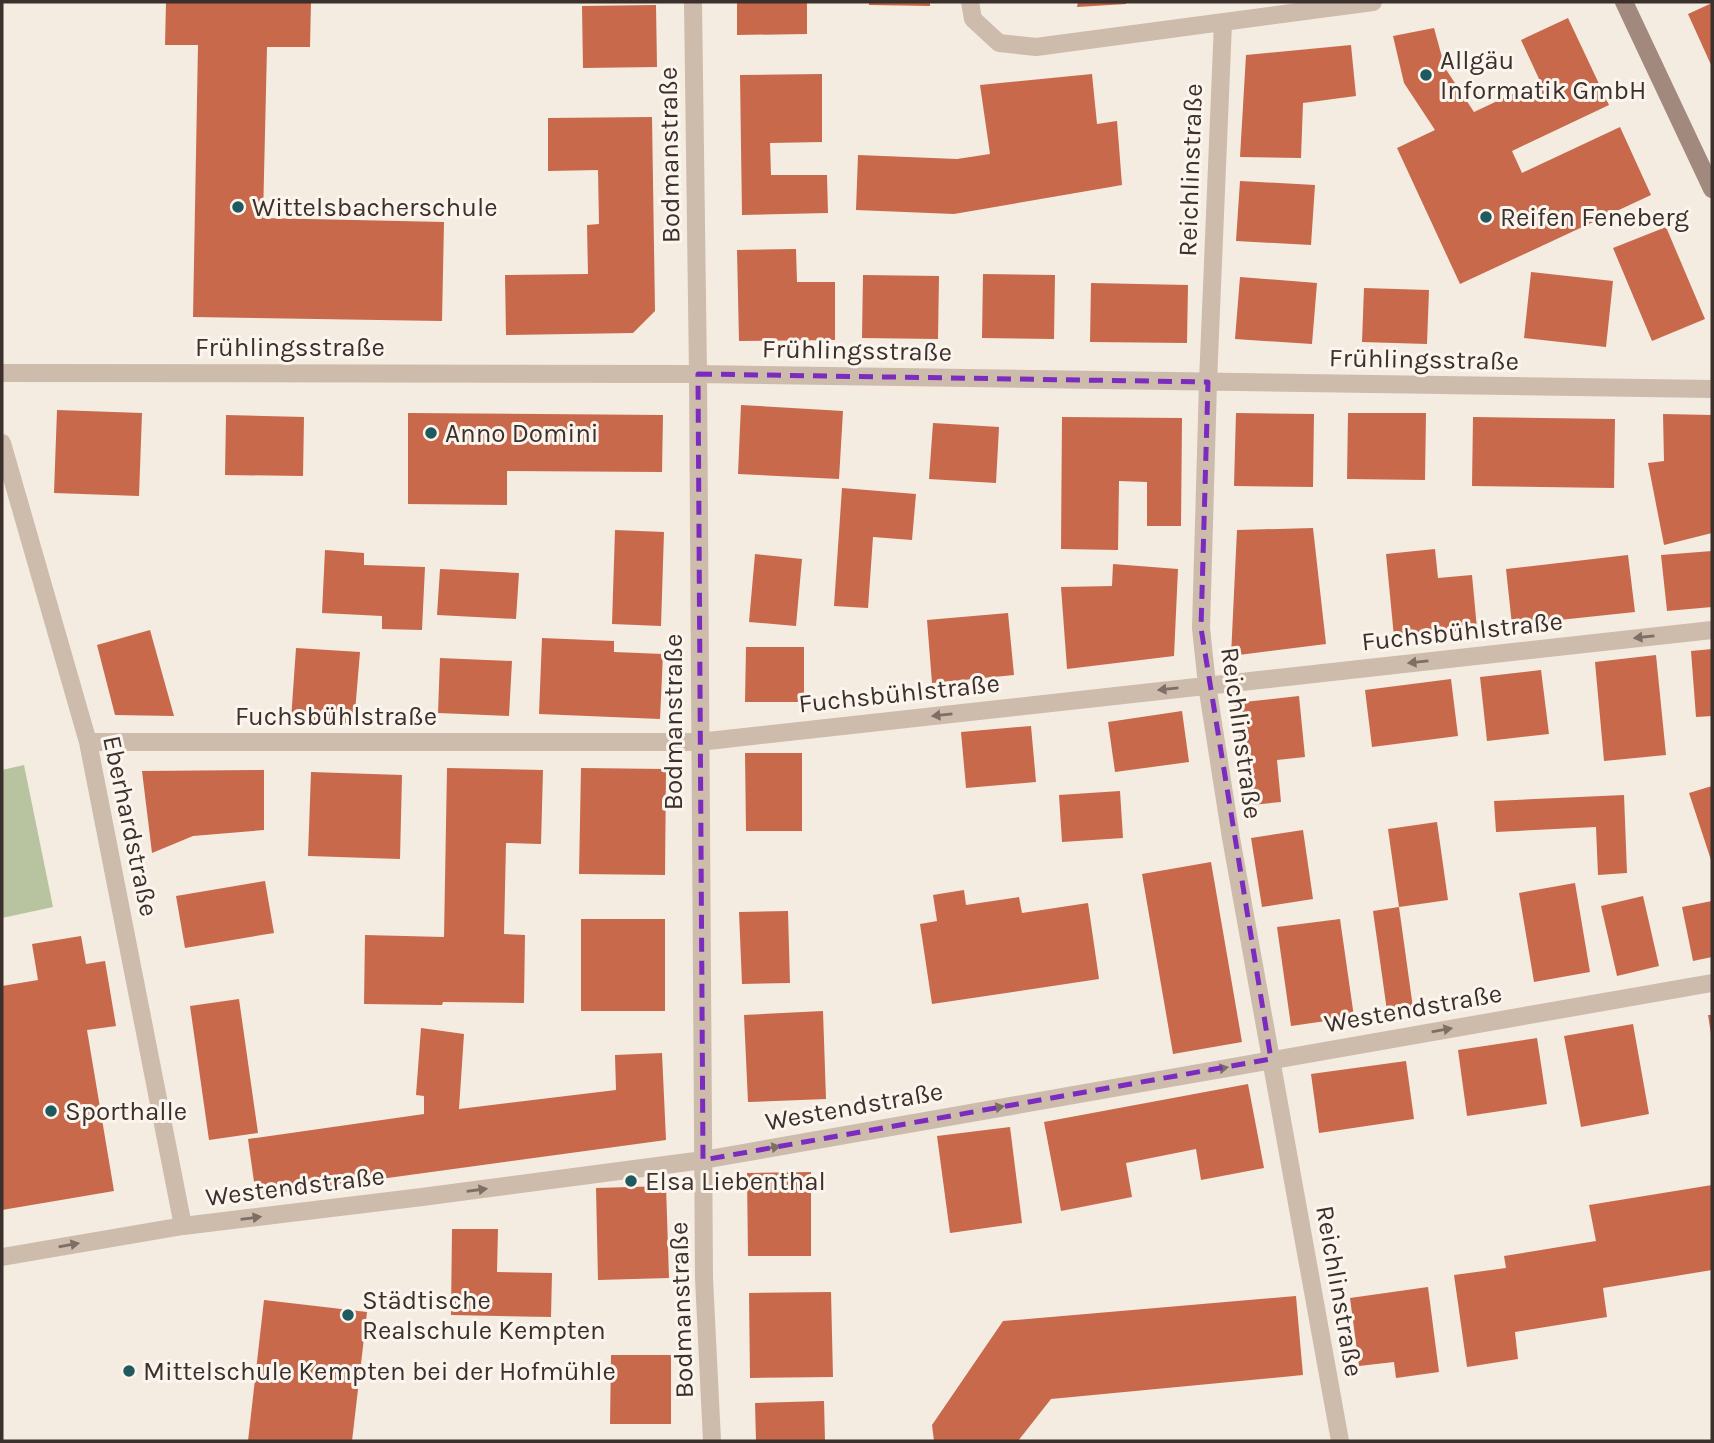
<svg xmlns="http://www.w3.org/2000/svg" width="1714" height="1443" viewBox="0 0 1714 1443" font-family="Karla,sans-serif">
	<style>
		.green { fill: #b8c4a0 }
		.building { fill: #c8694b }
		.lines { fill: none; stroke-linecap: round; stroke-linejoin: round }
		.street { stroke: #cdbbac; stroke-width: 18 }
		.secondary { stroke: #a18a7d; stroke-width: 18 }
		.oneway { fill: #7d6f65 }
		.marked { fill: none; stroke: #7b2cbf; stroke-width: 5; stroke-dasharray: 14 9; stroke-linejoin: round }
		.poi-dot { fill: #1f5a5e; stroke: #fbf5ee; stroke-width: 2.5 }
		.labels { text-anchor: middle; stroke-width: 6; stroke-linejoin: round; paint-order: stroke }
		.poi-label { font-size: 26px; fill: #3b302b; stroke: #fbf5ee; text-anchor: start }
		.street-label { font-size: 26px; fill: #3b302b; stroke: #fbf5ee }
	</style>
	<rect width="100%" height="100%" fill="#f4ebe1"/>
	<!-- green -->
	<path class="green" d="M24,765L53,907L2,918V770Z"/>
	<!-- building -->
	<path class="building" d="M166,2H311L310,47H267L263,218L444,222L442,321L193,317L198,45H165Z
		M737,2H807V34L737,35Z
		M869,2H930V6L869,5Z
		M1078,2H1126V4L1077,7Z
		M1712,3V67L1688,14Z
		M656,5L657,67L583,68L582,6Z
		M1568,18L1609,105L1512,151L1522,173L1620,127L1651,195L1460,284L1397,148L1435,130L1404,83L1393,36L1434,28L1445,68L1474,112L1540,81L1521,40Z
		M1351,45L1356,96L1303,103L1301,158L1240,157L1246,55Z
		M822,74V142L770,143L771,175H827L828,213L742,215L740,75Z
		M1092,74L1097,124L1117,121L1122,185L954,214L856,210L858,155L957,159L990,154L980,85Z
		M652,117L655,311L633,333L506,335L505,275L588,274L587,225L599,224L598,170L548,171V118Z
		M1240,181L1315,185L1311,245L1236,241Z
		M1666,227L1705,319L1652,341L1613,248Z
		M796,249L797,282H835V340L739,341L737,250Z
		M1531,272L1613,281L1606,347L1524,338Z
		M983,274L1055,275L1054,339L982,338Z
		M863,275L939,276L938,339L862,338Z
		M1240,277L1317,283L1312,344L1235,339Z
		M1091,283L1188,285L1187,343L1090,342Z
		M1364,288L1429,290L1427,344L1362,342Z
		M741,405L843,411L839,479L738,474Z
		M57,410L142,413L139,496L54,493Z
		M408,413L663,415L662,472L507,471V505L408,504Z
		M1236,413L1314,414L1313,487L1234,486Z
		M1348,413H1426L1425,480L1347,479Z
		M1663,414L1712,415V533L1664,545L1648,463L1664,461Z
		M226,415L304,417L303,476L225,475Z
		M1062,417L1182,418L1181,526H1147V482L1119,481L1118,550L1061,549Z
		M1473,417L1615,419L1614,488L1472,486Z
		M933,423L999,427L996,483L929,479Z
		M842,488L916,494L912,540L873,537L868,608L834,606Z
		M1313,528L1326,644L1231,656L1237,530Z
		M615,530L664,532L661,626L612,624Z
		M1435,549L1438,578L1472,575L1477,629L1394,637L1386,554Z
		M325,550L364,553V565L425,567L422,630L382,629V616L322,613Z
		M1712,551V607L1667,611L1661,555Z
		M755,554L802,559L796,626L749,622Z
		M1628,555L1635,612L1512,625L1506,569Z
		M1113,564L1178,569L1174,656L1067,669L1061,587L1112,586Z
		M440,569L519,573L516,619L437,615Z
		M1008,613L1014,675L932,683L927,620Z
		M150,630L174,716L115,715L97,645Z
		M542,638L614,641V652L663,654L660,719L539,714Z
		M746,647H804V702H745Z
		M296,648L360,652L354,724L291,720Z
		M1712,649V716L1696,717L1691,651Z
		M1656,655L1666,755L1604,761L1595,662Z
		M440,658L512,661L509,716L438,713Z
		M1541,670L1549,734L1487,741L1480,677Z
		M1451,679L1458,736L1372,747L1365,690Z
		M1299,696L1305,757L1277,760L1281,802L1251,805L1247,762L1242,763L1235,703Z
		M1182,711L1189,762L1115,772L1108,722Z
		M1031,726L1036,782L966,788L961,732Z
		M745,753H802V831H746Z
		M447,768L543,770L541,844L506,843L504,934L525,935L524,1003L443,1002L442,1005L364,1004L365,935L444,937Z
		M581,768L666,769L665,875L579,874Z
		M264,770V830L193,836L152,853L142,771Z
		M311,772L402,775L400,859L308,856Z
		M1712,786V863L1689,793Z
		M1120,791L1123,838L1062,842L1059,795Z
		M1624,795L1627,873L1598,875L1596,827L1496,832L1494,801Z
		M1437,822L1448,900L1399,907L1413,1008L1387,1011L1373,911L1399,907L1388,829Z
		M1303,830L1313,899L1262,907L1251,838Z
		M1211,862L1242,1042L1173,1054L1142,874Z
		M265,881L274,933L185,948L176,896Z
		M1575,883L1590,972L1534,982L1519,893Z
		M964,890L966,905L1019,897L1022,913L1088,903L1099,979L932,1004L920,924L937,921L933,895Z
		M1643,896L1659,966L1617,976L1601,906Z
		M1712,901V957L1693,961L1682,907Z
		M788,911L790,983L742,984L739,912Z
		M581,919H665V1011H581Z
		M1340,919L1354,1017L1291,1026L1277,927Z
		M81,936L86,964L105,961L116,1026L87,1030L114,1191L2,1210V986L38,980L32,944Z
		M239,999L258,1133L209,1140L190,1006Z
		M823,1011L826,1099L748,1102L744,1015Z
		M1708,1015H1712V1034H1711Z
		M1633,1024L1649,1114L1581,1127L1564,1036Z
		M421,1028L464,1034L459,1109L616,1090L615,1055L662,1053L666,1140L256,1196L248,1139L424,1114V1096L416,1095Z
		M1537,1038L1547,1104L1467,1116L1458,1050Z
		M1406,1061L1414,1119L1319,1133L1311,1074Z
		M1248,1084L1264,1168L1201,1180L1196,1149L1126,1163L1132,1197L1061,1211L1044,1122Z
		M1010,1127L1022,1223L950,1233L937,1136Z
		M811,1172V1256H748L747,1173Z
		M1712,1185V1270L1603,1288L1607,1317L1515,1332L1518,1359L1467,1367L1454,1275L1506,1268L1504,1256L1596,1241L1589,1205Z
		M666,1186L669,1278L598,1280L596,1188Z
		M452,1229H498L497,1272L552,1273L551,1317L451,1315Z
		M1428,1287L1439,1372L1396,1378L1394,1362L1359,1366L1350,1298Z
		M831,1292L833,1377L750,1378L749,1293Z
		M1296,1296L1303,1375L1051,1399L1018,1441H934L932,1425L1003,1321Z
		M264,1300L367,1312L352,1441H248Z
		M611,1355H671V1424H610Z
		M824,1401L825,1441H756L755,1403Z"/>
	<g class="lines">
		<!-- street -->
		<path class="street" d="M693,2L698,374L704,1278L712,1441
			M970,2L973,19L999,43L1036,47L1373,2
			M1223,23L1208,382L1201,628L1207,685L1231,838L1340,1441
			M2,373L698,374L1712,389
			M2,443L88,742L183,1226
			M88,742H699L1712,630
			M2,1257L183,1226L422,1197L703,1160L1712,983"/>
		<!-- secondary -->
		<path class="secondary" d="M1624,2L1712,189"/>
	</g>
	<!-- one-way arrows -->
	<defs><path id="oneway-solid" d="M-6-.8H1V-3.2L6.5 0L1 3.2V.8H-6Z" transform="scale(1.75)"/></defs>
	<g class="oneway">
		<use href="#oneway-solid" transform="translate(1644 637) rotate(174)"/>
		<use href="#oneway-solid" transform="translate(1418 662) rotate(174)"/>
		<use href="#oneway-solid" transform="translate(1168 689) rotate(174)"/>
		<use href="#oneway-solid" transform="translate(942 715) rotate(174)"/>
		<use href="#oneway-solid" transform="translate(1442 1030) rotate(-10)"/>
		<use href="#oneway-solid" transform="translate(1218 1069) rotate(-10)"/>
		<use href="#oneway-solid" transform="translate(994 1108) rotate(-10)"/>
		<use href="#oneway-solid" transform="translate(770 1148) rotate(-10)"/>
		<use href="#oneway-solid" transform="translate(477 1190) rotate(-8)"/>
		<use href="#oneway-solid" transform="translate(251 1218) rotate(-7)"/>
		<use href="#oneway-solid" transform="translate(69 1245) rotate(-10)"/>
	</g>
	<!-- marked area -->
	<path class="marked" d="M698,374L1208,382L1201,628L1271,1059L703,1160Z"/>
	<!-- markers -->
	<g class="poi-dot">
		<circle cx="1426" cy="75" r="7"/>
		<circle cx="238" cy="207" r="7"/>
		<circle cx="1486" cy="217" r="7"/>
		<circle cx="431" cy="433" r="7"/>
		<circle cx="51" cy="1111" r="7"/>
		<circle cx="631" cy="1181" r="7"/>
		<circle cx="348" cy="1315" r="7"/>
		<circle cx="129" cy="1371" r="7"/>
	</g>
	<g class="labels">
		<!-- poi labels -->
		<g class="poi-label">
			<text x="1440" y="69">Allgäu<tspan x="1440" dy="30">Informatik GmbH</tspan></text>
			<text x="252" y="216">Wittelsbacherschule</text>
			<text x="1500" y="226">Reifen Feneberg</text>
			<text x="445" y="442">Anno Domini</text>
			<text x="65" y="1120">Sporthalle</text>
			<text x="645" y="1190">Elsa Liebenthal</text>
			<text x="362" y="1309">Städtische<tspan x="362" dy="30">Realschule Kempten</tspan></text>
			<text x="143" y="1380">Mittelschule Kempten bei der Hofmühle</text>
		</g>
		<!-- street labels -->
		<g class="street-label">
			<text transform="translate(669 155) rotate(-91)" y="9">Bodmanstraße</text>
			<text transform="translate(1190 170) rotate(-88)" y="9">Reichlinstraße</text>
			<text x="290" y="356">Frühlingsstraße</text>
			<text transform="translate(857 350) rotate(1)" y="9">Frühlingsstraße</text>
			<text transform="translate(1424 359) rotate(1)" y="9">Frühlingsstraße</text>
			<text transform="translate(1462 631) rotate(-6)" y="9">Fuchsbühlstraße</text>
			<text transform="translate(899 693) rotate(-6)" y="9">Fuchsbühlstraße</text>
			<text x="336" y="725">Fuchsbühlstraße</text>
			<text transform="translate(673 722) rotate(-90)" y="9">Bodmanstraße</text>
			<text transform="translate(1242 733) rotate(82)" y="9">Reichlinstraße</text>
			<text transform="translate(131 826) rotate(78)" y="9">Eberhardstraße</text>
			<text transform="translate(1413 1008) rotate(-10)" y="9">Westendstraße</text>
			<text transform="translate(854 1106) rotate(-10)" y="9">Westendstraße</text>
			<text transform="translate(295 1186) rotate(-7)" y="9">Westendstraße</text>
			<text transform="translate(1340 1291) rotate(80)" y="9">Reichlinstraße</text>
			<text transform="translate(681 1310) rotate(-92)" y="9">Bodmanstraße</text>
		</g>
	</g>
	<!-- border -->
	<rect width="1714" height="1443" fill="none" stroke="#3b302b" stroke-width="7"/>
</svg>
